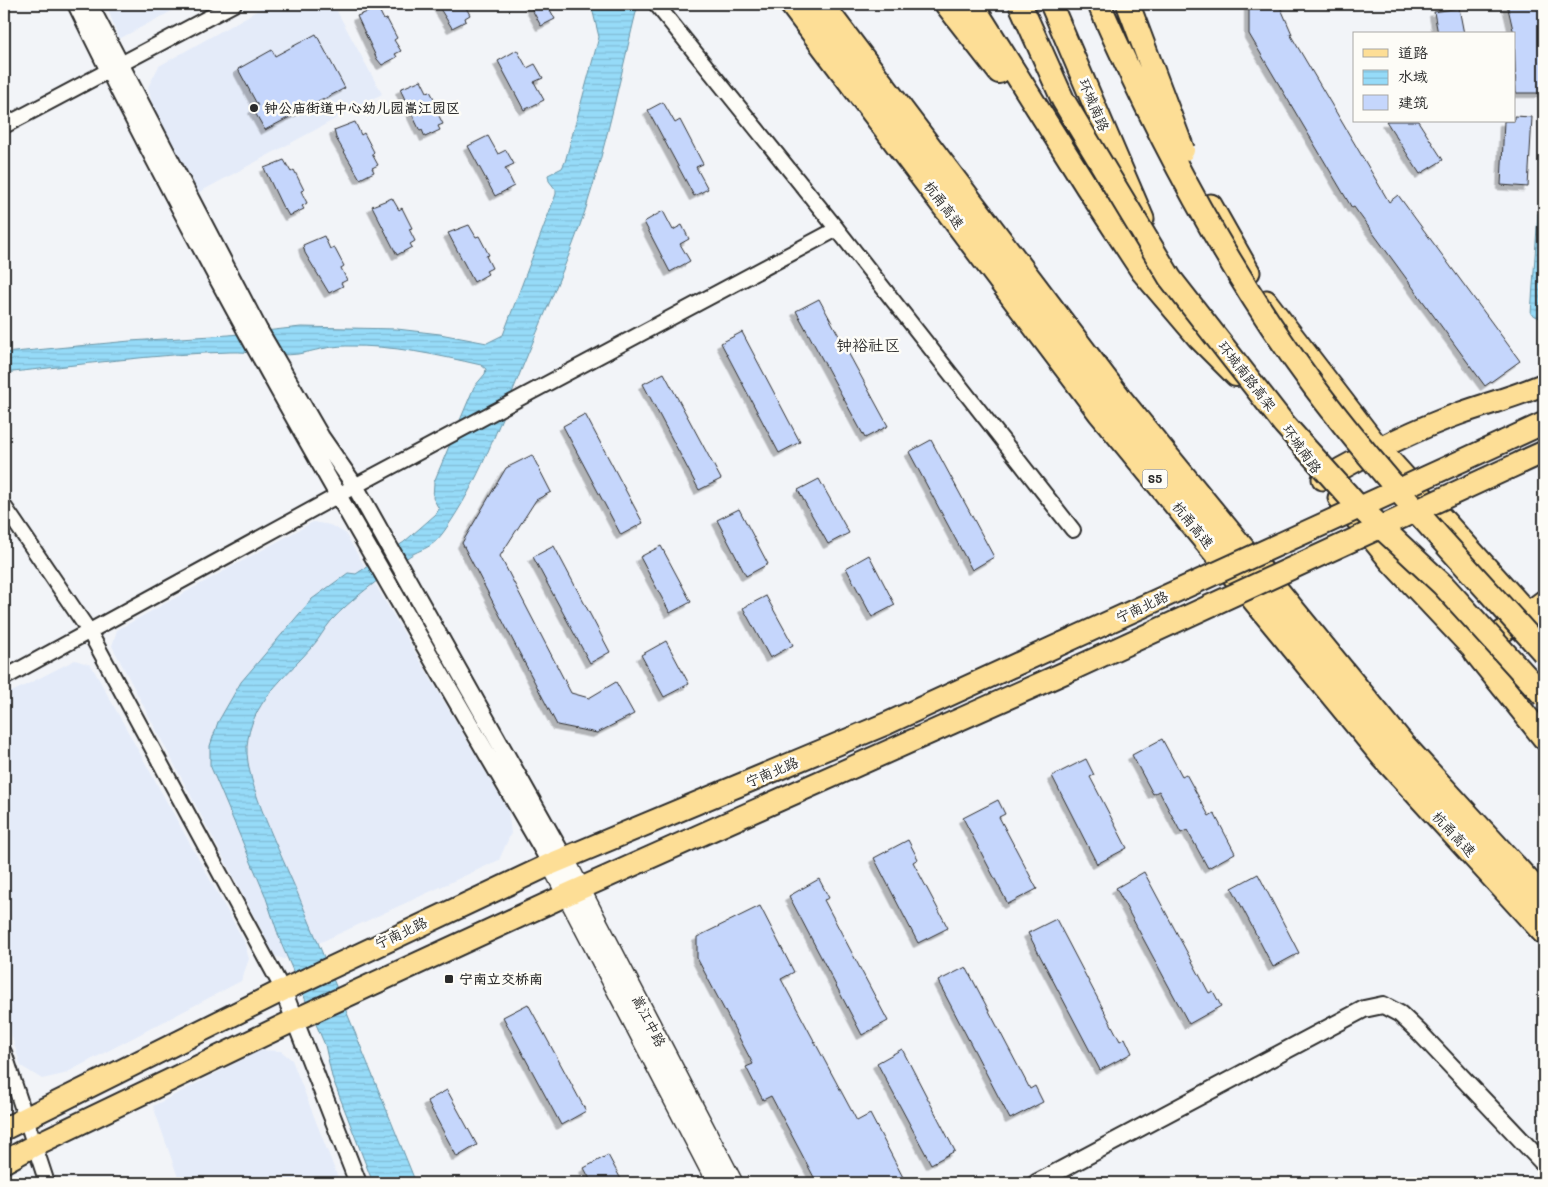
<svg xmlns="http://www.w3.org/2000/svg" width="1548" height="1187" viewBox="0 0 1548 1187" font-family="Mali,'LXGW WenKai TC',sans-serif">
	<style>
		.built { fill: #e4ebf9 }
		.water { fill: url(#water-rules); stroke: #6b95a6 }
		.building { fill: #c5d6fc; stroke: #2b2b2b; filter: url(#shadow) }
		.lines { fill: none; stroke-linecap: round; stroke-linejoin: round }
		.minor-casing { stroke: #2b2b2b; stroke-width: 18 }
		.tertiary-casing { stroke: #2b2b2b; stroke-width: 20 }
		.secondary-casing { stroke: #2b2b2b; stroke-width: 22 }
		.primary-casing { stroke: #2b2b2b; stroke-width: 25 }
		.trunk-casing { stroke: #2b2b2b; stroke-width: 26 }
		.motorway-casing { stroke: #2b2b2b; stroke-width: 28 }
		.minor { stroke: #fdfcf7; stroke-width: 14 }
		.tertiary { stroke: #fdfcf7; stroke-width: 16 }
		.secondary { stroke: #fdfcf7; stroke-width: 19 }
		.primary { stroke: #fdde96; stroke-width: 21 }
		.trunk { stroke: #fdde96; stroke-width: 22 }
		.motorway { stroke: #fdde96; stroke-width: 24 }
		.primary-bridge-casing { stroke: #2b2b2b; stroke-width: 25; stroke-linecap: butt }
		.trunk-bridge-casing { stroke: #2b2b2b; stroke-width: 26; stroke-linecap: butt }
		.primary-bridge { stroke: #fdde96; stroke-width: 21 }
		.trunk-bridge { stroke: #fdde96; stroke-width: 22 }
		.poi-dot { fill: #2b2b2b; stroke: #fdfcf7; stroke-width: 2 }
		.labels { text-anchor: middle; stroke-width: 5; stroke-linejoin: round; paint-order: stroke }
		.shield { fill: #fdfcf7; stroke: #6a6a68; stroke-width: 1 }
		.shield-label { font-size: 12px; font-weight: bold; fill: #2b2b2b }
		.street-label { font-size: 14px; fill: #2b2b2b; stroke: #fdfcf7 }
		.poi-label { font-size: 14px; font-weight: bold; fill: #2b2b2b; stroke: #fdfcf7; text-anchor: start }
		.quarter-label { font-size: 16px; fill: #2b2b2b; stroke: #fdfcf7 }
	</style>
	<defs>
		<pattern id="water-rules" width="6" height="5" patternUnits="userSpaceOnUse" patternTransform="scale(1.25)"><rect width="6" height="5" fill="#96dbf8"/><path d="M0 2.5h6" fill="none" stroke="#81bcd5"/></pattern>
		<filter id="shadow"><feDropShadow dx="-4.5" dy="4.5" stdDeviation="0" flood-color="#0004"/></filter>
	</defs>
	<rect width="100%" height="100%" fill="#f2f4f8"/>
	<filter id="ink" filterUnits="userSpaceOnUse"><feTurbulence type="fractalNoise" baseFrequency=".02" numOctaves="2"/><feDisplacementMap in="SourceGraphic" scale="10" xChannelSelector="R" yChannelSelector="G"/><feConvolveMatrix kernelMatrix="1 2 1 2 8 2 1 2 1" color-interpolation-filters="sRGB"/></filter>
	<g filter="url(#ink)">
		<!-- built -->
		<path class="built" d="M106,4H185L119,39Z
			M269,4H333L382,94L194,195L156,122L148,87L159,66Z
			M313,522L330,525L345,533L508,810L511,833L499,860L284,959L275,956L112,646L117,630Z
			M75,660L91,665L244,941L249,959L241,981L64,1074L42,1079L21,1066L4,1012V696Z
			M261,1050L281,1051L292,1060L340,1183H180L153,1106Z"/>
		<!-- water -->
		<path class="water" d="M591,4H638C621,73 607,144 585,211C566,267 542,319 520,373C498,427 479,482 445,530C429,553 421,546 403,561C379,580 352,598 331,621C324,629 319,640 311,648C285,678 250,703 247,747C245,783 282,856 297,892C337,988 377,1086 416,1183H373L332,1077L325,1045L281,943L265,895L210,765V746L218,722L241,682L312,599L348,573L356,574L404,542L436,514L439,509L433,498L434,482L474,387L485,374L486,369L481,365C437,355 392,345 346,346C329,346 314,351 298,354C276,357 252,351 230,352C154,354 79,365 4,373V353L130,341L229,335L301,327L397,329L440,334L487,343L503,335L556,194V190L549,181L548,175L562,168L565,162L599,37Z
			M1544,206V320L1531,314L1538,213Z"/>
		<!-- building -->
		<path class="building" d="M437,4H464L470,15L465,18L466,21L452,28Z
			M529,4H547L555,19L541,26Z
			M1249,4H1279L1292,34H1290L1389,202L1398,195L1520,361L1485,386L1354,207L1352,208L1249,34Z
			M1507,4H1538L1542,18L1543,93H1516L1514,34Z
			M378,8L384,20L387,19L397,38L394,40L401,51L395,54L397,57L382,65L377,59L357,16Z
			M1459,8L1464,34H1438L1434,12Z
			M316,34L345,88L265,130L253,109L258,106L238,69L272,50L275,56Z
			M517,50L527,68L535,64L543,78L534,82L544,100L524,110L498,61Z
			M421,80L427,92L430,91L440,110L437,112L443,124L438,126L440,130L425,137L422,130L420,131L400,89Z
			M663,102L675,123L680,120L703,164L696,167L708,189L694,196L648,110Z
			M1514,116L1532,117L1528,187L1501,185L1504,121H1514Z
			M1386,121H1418L1443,160L1420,174Z
			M355,122L361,135L364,133L374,152L372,154L378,165L372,168L374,172L360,179L336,138L334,130Z
			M488,136L498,154L506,150L514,164L505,168L514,186L495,196L468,146Z
			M284,160L291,172L294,170L304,190L301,191L307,203L302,206L304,209L289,216L285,209L284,210L264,168Z
			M392,198L399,210L402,208L412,228L409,229L415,241L410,244L412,247L397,255L372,206Z
			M663,211L673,230L682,225L689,239L680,244L690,261L670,272L644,222Z
			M469,225L476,237L479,236L489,255L486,256L492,268L486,271L488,274L474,282L448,233Z
			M324,236L330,249L334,247L344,266L341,268L347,280L341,283L343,286L329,293L305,253L303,245Z
			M819,299L888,426L865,438L796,311Z
			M742,332L800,442L779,453L721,343Z
			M664,373L721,479L699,490L643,384Z
			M585,414L643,523L621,535L563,426Z
			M931,440L994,557L972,570L909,452Z
			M532,455L551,492L536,500L500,556L571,693L589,698L616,682L634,714L597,733L557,725L462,543L506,468Z
			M819,479L849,533L828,544L798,490Z
			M739,509L768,564L746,576L717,520Z
			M554,546L610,652L590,663L533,557Z
			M661,546L691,602L670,613L640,557Z
			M869,555L895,605L872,617L846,568Z
			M766,596L793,645L770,658L743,608Z
			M666,641L689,684L664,697L641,655Z
			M1162,739L1182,776L1186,774L1209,816L1214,813L1235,853L1208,868L1187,830L1181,833L1159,791L1153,794L1132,755Z
			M1086,759L1094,775L1090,777L1127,848L1097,864L1052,776Z
			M998,800L1005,814L999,817L1037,889L1008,904L963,818Z
			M908,840L918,859L913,862L948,928L918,943L874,858Z
			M1144,872L1209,993L1213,991L1221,1006L1189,1024L1116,888Z
			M1258,874L1299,953L1273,967L1232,888Z
			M819,879L829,898L824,900L888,1021L862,1035L789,896Z
			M760,906L794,972L781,979L857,1121L870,1114L906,1183H817L771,1096L763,1100L746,1067L753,1064L697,958V937Z
			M1056,919L1120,1041L1125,1038L1132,1053L1100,1070L1028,933Z
			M966,967L1030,1089L1035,1086L1043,1102L1010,1119L938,981Z
			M528,1004L586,1111L561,1125L503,1017Z
			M902,1049L955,1151L931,1164L877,1063Z
			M447,1090L477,1145L457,1157L427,1101Z
			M608,1155L623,1183H592L584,1168Z"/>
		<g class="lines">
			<defs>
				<path id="minor" d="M656,4L837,229
					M4,126L234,4
					M4,506L89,631L283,990
					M4,678L355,486L837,229L1073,530
					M4,1052L47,1183"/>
				<path id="tertiary" d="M76,4C219,298 387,581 551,864
					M89,4L259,330L321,437L355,486L564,858
					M283,990L358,1183
					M1036,1183L1364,1009L1383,1005L1400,1014L1420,1033L1544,1164"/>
				<path id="secondary" d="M564,858L733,1183
					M551,864L717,1183"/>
				<path id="primary" d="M1051,4L1143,219
					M1211,205L1249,272
					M1266,301L1378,447L1544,631
					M1505,441L1544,423
					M1522,462L1544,452
					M1323,479C1368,453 1413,430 1461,413C1489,403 1517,396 1544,384
					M1339,498L1390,561L1488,665
					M1478,650L1544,601
					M288,988L551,864L888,723L1063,643
					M4,1129L283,990
					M4,1162L35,1145L299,1018L566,895L1073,669"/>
				<path id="trunk" d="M946,4L999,72
					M972,4L1087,187L1142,271L1199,338L1236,375
					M1475,652L1544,738"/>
				<path id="motorway" d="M792,4L1100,412L1384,757L1544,932
					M821,4L1119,398L1403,745L1544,899"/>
			</defs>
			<!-- minor casing -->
			<use href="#minor" class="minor-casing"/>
			<!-- tertiary casing -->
			<use href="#tertiary" class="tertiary-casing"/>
			<!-- secondary casing -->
			<use href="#secondary" class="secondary-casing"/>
			<!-- primary casing -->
			<use href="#primary" class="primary-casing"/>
			<!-- trunk casing -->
			<use href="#trunk" class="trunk-casing"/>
			<!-- motorway casing -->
			<use href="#motorway" class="motorway-casing"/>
			<!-- minor -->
			<use href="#minor" class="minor"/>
			<!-- tertiary -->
			<use href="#tertiary" class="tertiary"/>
			<!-- secondary -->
			<use href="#secondary" class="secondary"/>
			<!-- primary -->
			<use href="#primary" class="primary"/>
			<!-- trunk -->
			<use href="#trunk" class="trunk"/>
			<!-- motorway -->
			<use href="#motorway" class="motorway"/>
			<defs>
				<path id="primary-bridge" d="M1063,643L1505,441
					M1073,669L1522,462"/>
				<path id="trunk-bridge" d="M1020,4L1063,100L1170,278L1284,424L1354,502L1443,585L1544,696
					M1099,4C1158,138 1227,270 1315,388C1385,481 1466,566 1544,653
					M1128,4L1183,150"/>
			</defs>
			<!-- primary-bridge casing -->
			<use href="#primary-bridge" class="primary-bridge-casing"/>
			<!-- trunk-bridge casing -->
			<use href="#trunk-bridge" class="trunk-bridge-casing"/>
			<!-- primary-bridge -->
			<use href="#primary-bridge" class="primary-bridge"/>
			<!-- trunk-bridge -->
			<use href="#trunk-bridge" class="trunk-bridge"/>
		</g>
	</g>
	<!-- markers -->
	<g class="poi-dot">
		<circle cx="254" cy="108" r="5"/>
		<rect x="444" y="974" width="10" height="10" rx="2.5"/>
	</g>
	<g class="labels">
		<!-- shield labels -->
		<rect class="shield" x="1142.5" y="469.5" width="25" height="19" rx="4"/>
		<g class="shield-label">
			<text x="1155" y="483">S5</text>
		</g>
		<!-- street labels -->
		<g class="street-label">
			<text transform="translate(1094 105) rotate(67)" y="5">环城南路</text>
			<text transform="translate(944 205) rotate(53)" y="5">杭甬高速</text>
			<text transform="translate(1247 376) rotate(52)" y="5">环城南路高架</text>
			<text transform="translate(1302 449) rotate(55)" y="5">环城南路</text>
			<text transform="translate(1193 525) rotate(51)" y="5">杭甬高速</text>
			<text transform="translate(1142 607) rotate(-25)" y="5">宁南北路</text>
			<text transform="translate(772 772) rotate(-23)" y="5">宁南北路</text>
			<text transform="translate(1454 834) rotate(47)" y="5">杭甬高速</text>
			<text transform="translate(401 933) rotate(-25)" y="5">宁南北路</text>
			<text transform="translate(649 1021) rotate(63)" y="5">嵩江中路</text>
		</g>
		<!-- poi labels -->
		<g class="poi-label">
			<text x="264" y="113">钟公庙街道中心幼儿园嵩江园区</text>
			<text x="459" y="984">宁南立交桥南</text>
		</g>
		<!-- quarter labels -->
		<g class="quarter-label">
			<text x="868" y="351">钟裕社区</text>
		</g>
	</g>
	<!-- margin -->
	<rect width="1548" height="1187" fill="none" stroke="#fdfcf7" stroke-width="20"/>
	<rect x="10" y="10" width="1528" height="1167" fill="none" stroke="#2b2b2b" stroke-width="2" filter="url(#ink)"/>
	<!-- legend -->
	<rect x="1353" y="32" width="162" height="90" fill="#fdfcf7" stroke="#a9a8a5"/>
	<rect x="1363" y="49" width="25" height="8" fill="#fdde96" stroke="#a9a8a5"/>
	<text x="1398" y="58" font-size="15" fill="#2b2b2b">道路</text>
	<rect x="1363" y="70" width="25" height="15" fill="url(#water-rules)" stroke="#a9a8a5"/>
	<text x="1398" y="82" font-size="15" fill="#2b2b2b">水域</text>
	<rect x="1363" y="95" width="25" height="15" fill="#c5d6fc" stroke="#a9a8a5"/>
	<text x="1398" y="108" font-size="15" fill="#2b2b2b">建筑</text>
</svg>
